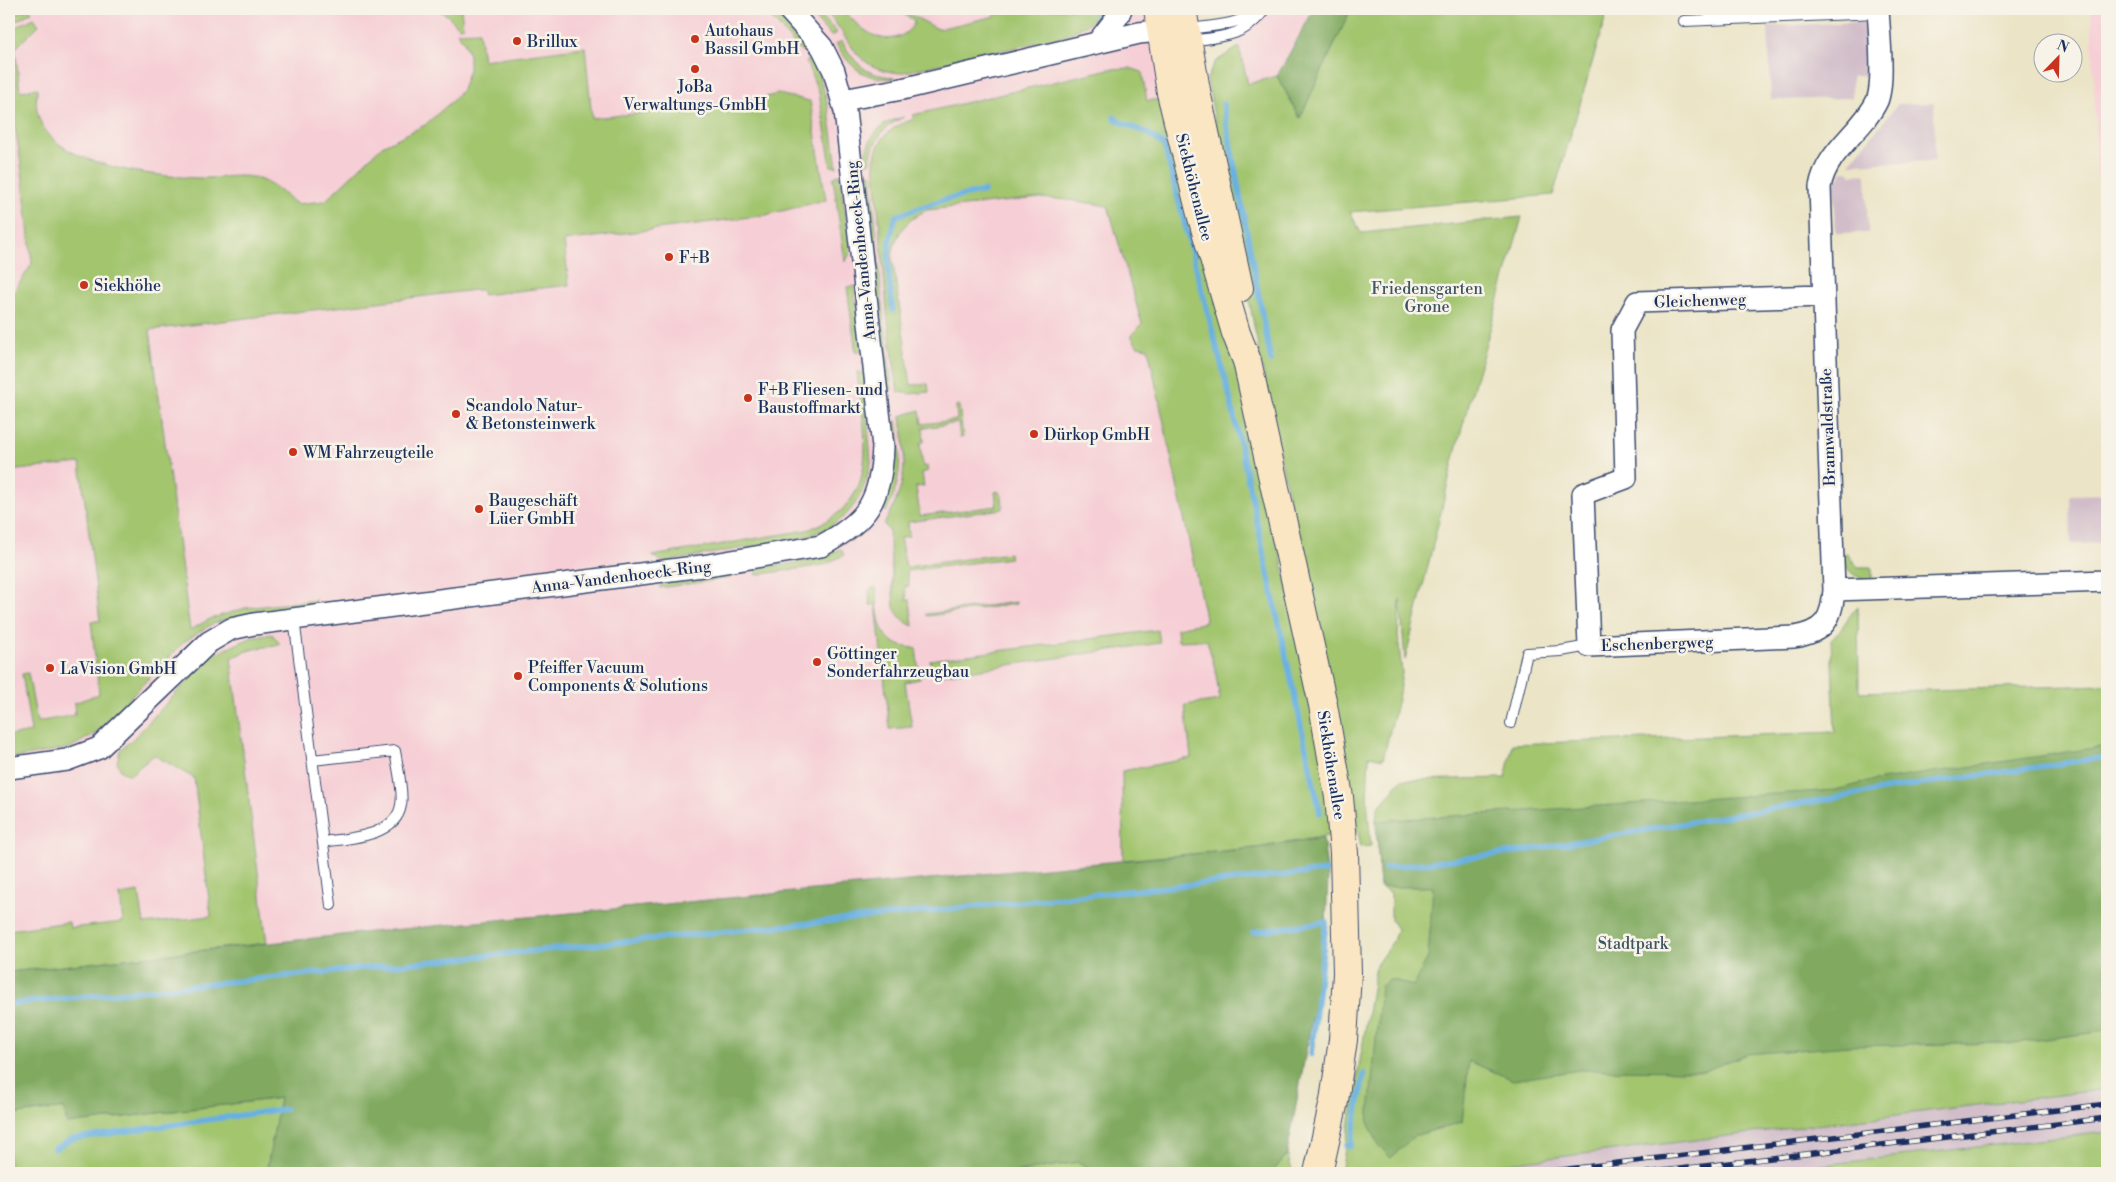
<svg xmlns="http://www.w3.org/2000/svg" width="2116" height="1182" viewBox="0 0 2116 1182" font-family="'Libre Bodoni',serif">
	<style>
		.built { fill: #f6cfd6 }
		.industrial { fill: #d1bdc9 }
		.green { fill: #a2c56e; stroke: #5e7a66 }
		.forest { fill: #81aa61; stroke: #4e6c60 }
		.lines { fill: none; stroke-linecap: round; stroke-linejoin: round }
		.stream { stroke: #69b0e0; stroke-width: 5.5 }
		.service-casing { stroke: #3a4a6e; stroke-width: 12 }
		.minor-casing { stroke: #3a4a6e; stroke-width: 24 }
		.secondary-casing { stroke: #3a4a6e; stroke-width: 30 }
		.service { stroke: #fff; stroke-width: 10 }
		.minor { stroke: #fff; stroke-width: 21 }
		.secondary { stroke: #fbe6c4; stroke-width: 28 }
		.rail-casing { stroke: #1b2f5e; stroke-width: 5.5 }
		.rail { stroke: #f7f3e8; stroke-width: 4; stroke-dasharray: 11; stroke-linecap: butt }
		.poi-dot { fill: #c8321e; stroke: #f7f3e8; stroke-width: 2 }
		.labels { text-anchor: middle; stroke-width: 5; stroke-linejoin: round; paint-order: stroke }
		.poi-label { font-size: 16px; fill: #1b2f5e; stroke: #f7f3e8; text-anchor: start }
		.street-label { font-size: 16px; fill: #1b2f5e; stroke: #f7f3e8 }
		.park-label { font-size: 16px; fill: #3d5462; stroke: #f7f3e8 }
	</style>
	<rect width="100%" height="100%" fill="#f7f3e8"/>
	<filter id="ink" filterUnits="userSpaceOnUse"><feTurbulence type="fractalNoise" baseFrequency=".02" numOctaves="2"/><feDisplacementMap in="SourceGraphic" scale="10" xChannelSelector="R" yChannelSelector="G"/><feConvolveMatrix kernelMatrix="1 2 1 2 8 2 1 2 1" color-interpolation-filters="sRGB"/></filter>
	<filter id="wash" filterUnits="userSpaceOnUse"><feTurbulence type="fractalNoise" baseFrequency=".0096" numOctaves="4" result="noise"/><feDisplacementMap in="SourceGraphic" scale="20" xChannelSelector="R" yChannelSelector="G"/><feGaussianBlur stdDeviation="1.12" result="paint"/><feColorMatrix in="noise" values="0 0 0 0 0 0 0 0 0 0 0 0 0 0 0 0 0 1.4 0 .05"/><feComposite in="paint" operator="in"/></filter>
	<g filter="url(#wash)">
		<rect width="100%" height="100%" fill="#ebe4c6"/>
		<!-- built -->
		<path class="built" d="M9,9H1150L1323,838L1256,848L360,933L9,972Z
			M1229,9H1314L1277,76L1248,84Z
			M2091,9H2107V174L2097,176Z"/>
		<!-- industrial -->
		<path class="industrial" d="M1865,22L1867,76H1852V98L1771,100L1768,26Z
			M1934,103L1935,161L1849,164L1898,104Z
			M1843,171H1850L1851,175L1866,174L1868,233H1836L1834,184Z
			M2107,494V543L2071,544L2070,495Z
			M2107,1089V1132L1753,1173H1429Z"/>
		<!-- green -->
		<path class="green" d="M26,9H30L32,12L9,25V18Z
			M436,9H461L463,26L459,27L447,15Z
			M764,9H772L806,50L801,52Z
			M806,9H816L837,33L831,36Z
			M823,9H840C857,22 873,45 898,37C906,34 911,29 915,21L903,14L902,10L938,29L991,17L995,16L998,9L1014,11L1019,9H1103C1092,24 1076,31 1059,38L900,73C851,69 853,38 823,9Z
			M1351,9H1608L1553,195L1350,212L1361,233L1522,217L1458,442L1405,660L1400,599L1398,636L1402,673L1398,699L1383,759L1369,756L1367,798L1371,846L1361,847L1265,383L1207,79L1215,62L1239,47L1248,84L1277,76L1300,118Z
			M34,18L39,25L15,49L20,91L38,88C20,165 150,176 199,178C216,179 236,174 252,177C270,181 283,194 297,204L325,201L382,146L425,125L452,101L462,90L469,69V55L464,42L457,32L479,31L483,60L585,47L592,118L737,104L778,94L810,101L826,200L766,215L564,241L569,285L482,295V290H475L150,330L190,630L210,619L245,608L316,600L311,607L254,613L223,620L209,626L184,642L96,733L70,748L9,759V736L31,732L22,674L28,673L37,722L75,715L74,703L99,694L91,621H100L80,463L9,471V299L32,264L22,171L9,86V30Z
			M842,41C850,55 860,70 876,74C882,76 891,76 895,79C864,79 852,70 836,44Z
			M810,58C830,91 831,130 837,167L831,166L819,93L806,62Z
			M1130,68L1142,72L1147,101L1166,98L1253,427L1321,743L1333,835L1256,848L1123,860L1122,771L1191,758L1185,705L1220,700L1215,669L1207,640L1178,641L1177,628L1206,622L1148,348L1137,346L1131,335L1142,324L1108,206L1069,200L1040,198L927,210C906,220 895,234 892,257L911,385L928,384L929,392L911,394L898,392L888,322L874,162C878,137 890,127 914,119L913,115L1109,69Z
			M904,117C882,127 874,140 869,163H863C869,137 877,123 904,117Z
			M871,173L883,313L892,390L885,387L864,174Z
			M839,174L851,252L845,262L833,178Z
			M854,286L862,351L856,353L847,287Z
			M857,371L864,374L871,463C861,510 838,531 791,540L663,562L652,556L807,530C885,501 864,437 857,371Z
			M959,405L963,437L960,438L958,423L923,428L924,442L920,443L923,467L927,466L928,471L922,473L924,486L916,487L920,516L997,506L995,492L998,491L1002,496L1003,509L908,522L909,536L900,538L906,567L1009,553L1010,558L907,571L909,586H905L907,600H910L913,626C904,622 898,616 894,607L889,531L884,524C908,484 906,461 901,416L920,410L922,424L957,420L956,406Z
			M897,420C901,455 903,480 886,512L882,507C895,479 895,454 891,424Z
			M841,549L844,555L824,565L755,575L760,568L810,561Z
			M1841,554H1847L1858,567H1872V581C1856,579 1845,571 1841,554Z
			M724,573L730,578L659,588L665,580Z
			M872,588H876C879,619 876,646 916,648L920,679L905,682L912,727L890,729L876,605H870L869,591Z
			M1016,602V604L927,616L926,614Z
			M1858,606L1859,692L2107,685V1089L1429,1173H1341L1376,965L1393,941L1397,929L1391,920V893L1380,887L1376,821L1378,808L1401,780L1505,778L1513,744L1835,732L1831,640C1843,629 1847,617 1858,606Z
			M1158,630L1160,643L940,675L931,668L930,660Z
			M272,634L280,644L250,650L231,658L267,943L9,972V930L69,922L70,928L123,922L120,895L139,892L144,924L211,916L194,778L154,755L130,775L121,771L117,762L120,750L137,735L200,667L215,654L250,638Z
			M281,1098L266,1173H9V1115L64,1108L67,1124Z
			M2107,1132V1173H1753Z
			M1287,1154L1293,1173H1272Z
			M1078,1162L1098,1173H1013Z"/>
		<!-- forest -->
		<path class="forest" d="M1314,9H1351L1300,118L1277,76Z
			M2107,746V1031L2015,1043L1849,1046L1747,1054L1704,1071L1580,1070L1513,1080L1469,1061L1462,1122L1414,1136L1391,1158L1379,1146L1368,1122L1381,986L1391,979L1413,986L1428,957L1433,887H1380L1376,821L1835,790L1868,782Z
			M1323,838L1328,878L1325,948L1287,1154L1272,1173H1098L1078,1162L1013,1173H266L280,1098L67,1124L64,1108L9,1115V972L360,933L1256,848Z"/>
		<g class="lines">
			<!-- stream -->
			<path class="stream" d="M1094,13L1095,9
				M1223,104L1271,361
				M1114,117L1118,121L1147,133L1164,145L1230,398L1320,813
				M893,310C889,274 884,251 896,216L939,201L984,191
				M1385,868L1522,851L1899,787L2107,757
				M1253,932L1326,922L1311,1054
				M9,1004L1326,871
				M1346,1145L1351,1146L1364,1074
				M54,1149L72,1139L285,1109"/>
		</g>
	</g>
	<g filter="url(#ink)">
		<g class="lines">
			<defs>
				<path id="service" d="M1684,21L1878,13
					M1187,29C1212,26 1241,25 1262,9
					M1189,41C1220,37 1246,37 1265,9
					M294,619L331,905
					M1511,723L1527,653L1561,651L1589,646
					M312,760L395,751C397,764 404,793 401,805C396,837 348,838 323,842"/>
				<path id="minor" d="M1097,43L1118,16L1121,9
					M843,100L902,89L1139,33L1177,29
					M1822,296L1637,302L1622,330L1626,478L1583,494L1589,646L1794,637C1824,632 1832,620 1834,590L1820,187C1826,151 1862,132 1877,101C1885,82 1879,31 1878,9
					M1834,590L2107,581
					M9,768L67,760L99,748L209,642L231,629L254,624L702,566L821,546C868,521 881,500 883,447L845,111L834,71L822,47L788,9"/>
				<path id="secondary" d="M1158,9L1171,93L1201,214L1236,333L1247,361L1323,705L1339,797L1344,853L1347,973L1343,1040L1334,1101L1318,1173
					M1182,9L1197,96L1239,288"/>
			</defs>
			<!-- service casing -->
			<use href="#service" class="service-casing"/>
			<!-- minor casing -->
			<use href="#minor" class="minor-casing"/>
			<!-- secondary casing -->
			<use href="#secondary" class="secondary-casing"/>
			<!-- service -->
			<use href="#service" class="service"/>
			<!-- minor -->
			<use href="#minor" class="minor"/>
			<!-- secondary -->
			<use href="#secondary" class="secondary"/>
			<defs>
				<path id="rail" d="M1535,1173L2107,1104
					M1646,1173L2107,1118"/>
			</defs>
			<!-- rail casing -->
			<use href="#rail" class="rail-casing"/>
			<!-- rail -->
			<use href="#rail" class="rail"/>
		</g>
	</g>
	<!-- markers -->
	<g class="poi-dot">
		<circle cx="695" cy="39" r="5"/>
		<circle cx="517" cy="41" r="5"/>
		<circle cx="695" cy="69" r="5"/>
		<circle cx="669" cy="257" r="5"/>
		<circle cx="84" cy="285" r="5"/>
		<circle cx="748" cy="398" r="5"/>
		<circle cx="456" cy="414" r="5"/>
		<circle cx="1034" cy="434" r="5"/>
		<circle cx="293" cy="452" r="5"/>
		<circle cx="479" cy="509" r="5"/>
		<circle cx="817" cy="662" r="5"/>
		<circle cx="50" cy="668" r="5"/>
		<circle cx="518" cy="676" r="5"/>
	</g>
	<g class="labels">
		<!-- poi labels -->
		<g class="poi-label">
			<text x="705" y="36">Autohaus<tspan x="705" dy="18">Bassil GmbH</tspan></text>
			<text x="527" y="47">Brillux</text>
			<text x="695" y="92" text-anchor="middle">JoBa<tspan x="695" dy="18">Verwaltungs-GmbH</tspan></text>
			<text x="679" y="263">F+B</text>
			<text x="94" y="291">Siekhöhe</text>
			<text x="758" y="395">F+B Fliesen- und<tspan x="758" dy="18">Baustoffmarkt</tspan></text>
			<text x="466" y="411">Scandolo Natur-<tspan x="466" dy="18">&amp; Betonsteinwerk</tspan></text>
			<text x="1044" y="440">Dürkop GmbH</text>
			<text x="303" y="458">WM Fahrzeugteile</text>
			<text x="489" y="506">Baugeschäft<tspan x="489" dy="18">Lüer GmbH</tspan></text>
			<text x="827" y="659">Göttinger<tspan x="827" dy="18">Sonderfahrzeugbau</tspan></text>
			<text x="528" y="673">Pfeiffer Vacuum<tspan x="528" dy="18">Components &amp; Solutions</tspan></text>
			<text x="60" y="674">LaVision GmbH</text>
		</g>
		<!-- street labels -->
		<g class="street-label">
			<text transform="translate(1195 187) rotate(76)" y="6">Siekhöhenallee</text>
			<text transform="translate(860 251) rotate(-96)" y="6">Anna-Vandenhoeck-Ring</text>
			<text transform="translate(1700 300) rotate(-2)" y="6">Gleichenweg</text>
			<text transform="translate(1827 427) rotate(-92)" y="6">Bramwaldstraße</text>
			<text transform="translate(621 576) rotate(-7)" y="6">Anna-Vandenhoeck-Ring</text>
			<text transform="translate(1657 643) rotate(-2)" y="6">Eschenbergweg</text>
			<text transform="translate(1332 765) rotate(81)" y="6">Siekhöhenallee</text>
		</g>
		<!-- park labels -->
		<g class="park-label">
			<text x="1427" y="294">Friedensgarten<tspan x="1427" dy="18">Grone</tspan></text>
			<text x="1633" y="949">Stadtpark</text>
		</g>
	</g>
	<!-- margin -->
	<rect width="2116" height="1182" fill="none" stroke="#f7f3e8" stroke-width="30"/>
	<!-- north arrow -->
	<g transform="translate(2058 58) rotate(23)"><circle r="24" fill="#f7f3e8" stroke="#9fa5b1"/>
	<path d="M0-4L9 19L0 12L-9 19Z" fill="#c8321e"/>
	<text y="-8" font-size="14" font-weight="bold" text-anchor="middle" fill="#1b2f5e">N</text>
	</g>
</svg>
